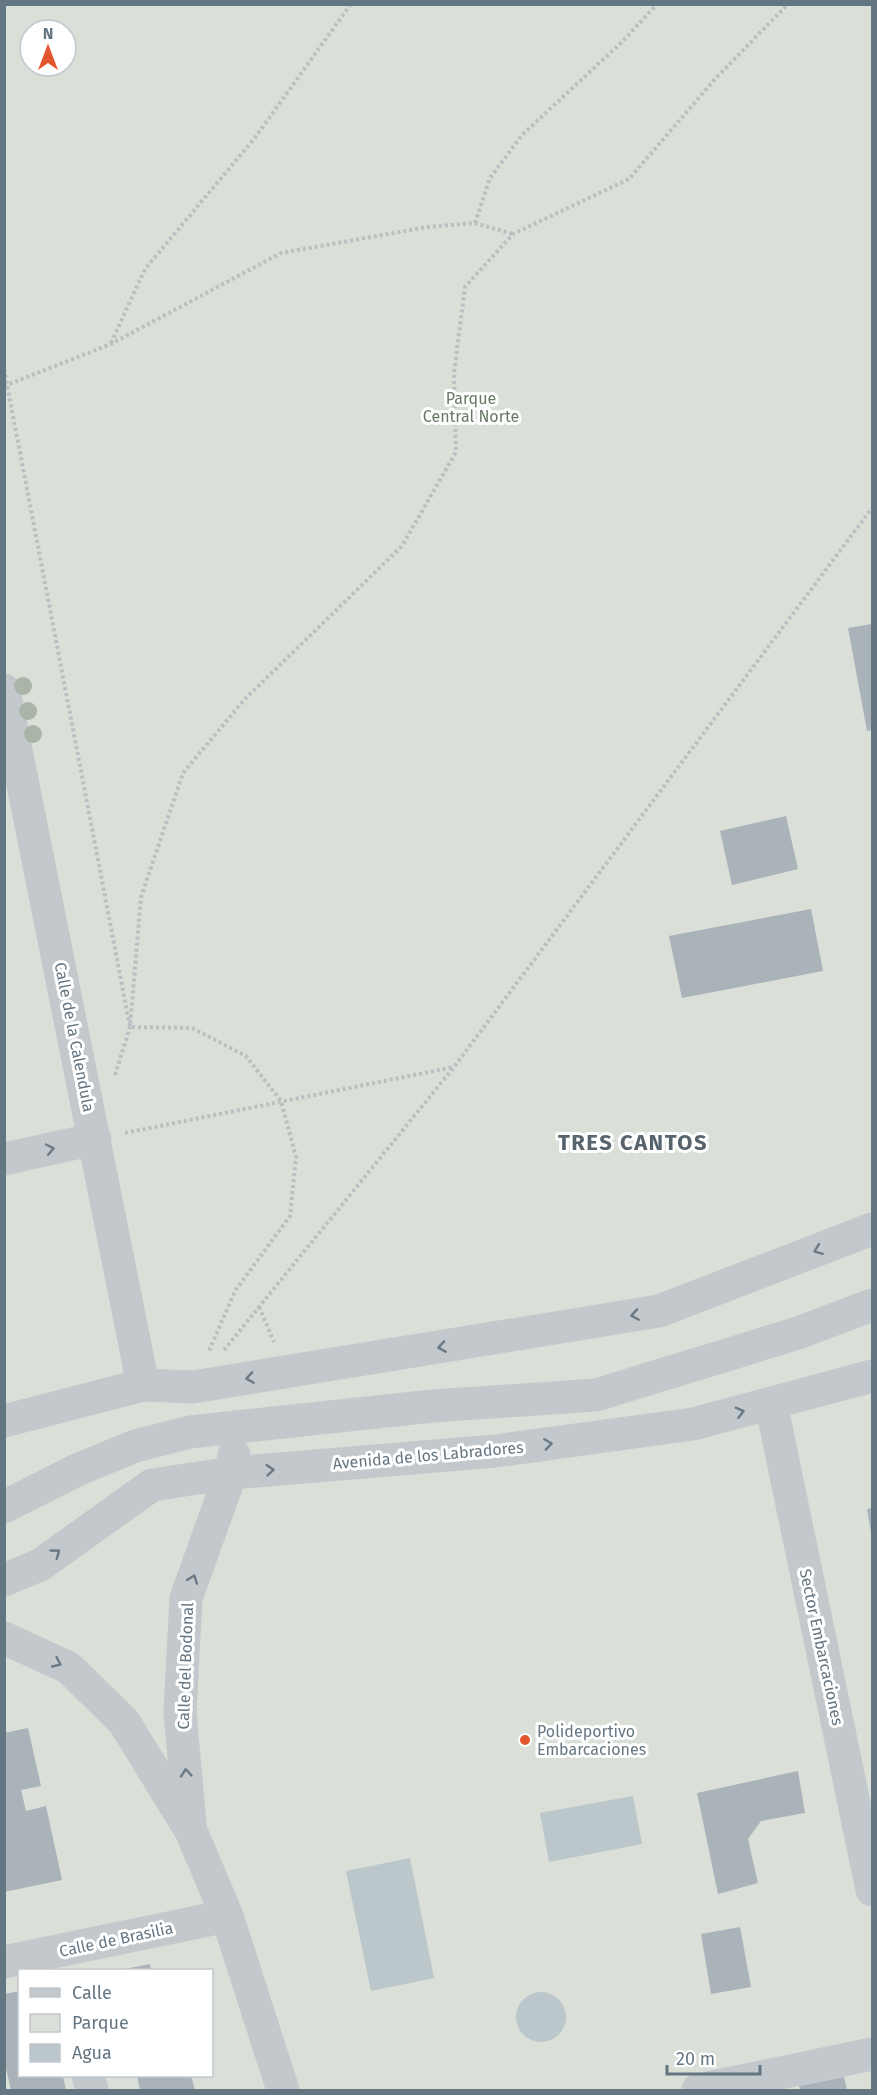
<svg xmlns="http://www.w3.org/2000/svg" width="877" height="2095" viewBox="0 0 877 2095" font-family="'Fira Sans',sans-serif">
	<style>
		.green { fill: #dadfd7; fill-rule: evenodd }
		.water { fill: #bbc7cb }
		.building { fill: #aab3b9 }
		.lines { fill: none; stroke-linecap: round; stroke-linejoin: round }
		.path { stroke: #bbbfc2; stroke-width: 4; stroke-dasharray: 3 3; stroke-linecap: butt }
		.minor { stroke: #c3c8cc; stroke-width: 33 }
		.tree { fill: #aab4a7 }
		.oneway { stroke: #6a7a87 }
		.poi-dot { fill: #e4572e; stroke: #fff; stroke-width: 2 }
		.labels { text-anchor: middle; stroke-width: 6; stroke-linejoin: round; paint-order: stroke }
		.park-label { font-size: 16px; fill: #687a64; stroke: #fff }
		.street-label { font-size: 16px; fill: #657683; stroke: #fff }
		.poi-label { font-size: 16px; fill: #657683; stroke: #fff; text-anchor: start }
		.district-label { font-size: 22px; font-weight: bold; letter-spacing: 1.5px; fill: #57646e; stroke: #fff }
	</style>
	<rect width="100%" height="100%" fill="#fafaf8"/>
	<!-- green -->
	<path class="green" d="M5,5H872V2090H5ZM30,30H66V66H30ZM20,1970H212V2076H20Z"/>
	<!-- water -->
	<path class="water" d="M633,1796L642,1844L549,1862L540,1813Z
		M410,1858L434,1978L371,1991L346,1871Z
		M516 2017a25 25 0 1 1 50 0a25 25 0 1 1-50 0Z"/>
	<!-- building -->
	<path class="building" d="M872,624V730L867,731L848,628Z
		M786,816L798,869L732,885L720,831Z
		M811,909L823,971L682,998L669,936Z
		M872,1508V1533H871L867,1509Z
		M28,1728L41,1786L21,1790L26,1811L46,1806L62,1880L4,1892V1733Z
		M798,1771L805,1813L761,1821L748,1839L758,1883L718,1894L697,1793Z
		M740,1927L751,1987L711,1994L701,1934Z
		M150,1964L151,1970H125V1969Z
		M20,1991V2076H63L66,2090H11L4,2059V1994Z
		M137,2076H191L195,2090H140Z
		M844,2077L847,2090H800L799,2086Z"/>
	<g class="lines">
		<!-- path -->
		<path class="path" d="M475,223L490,178L522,135L621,43L657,4
			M111,343L145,269L254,139L351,4
			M4,369L130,1027L192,1028L246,1056L281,1101L296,1157L290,1216L235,1291L209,1351
			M4,386L111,344L281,253L427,227L475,223L513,234
			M115,1075L130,1027L141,897L183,773L244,700L402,546L456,452L454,373L465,287L513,234L629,179L716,78L788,4
			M125,1133L454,1067
			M259,1307L274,1342
			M224,1350L454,1067L872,508"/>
		<!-- minor -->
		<path class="minor" d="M4,690L143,1385
			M4,1159L95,1139
			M771,1403L872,1890
			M4,1421L143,1385L193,1387L659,1311L872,1229
			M4,1507L77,1470L135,1446L190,1432L433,1406L596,1395L798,1333L872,1305
			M4,1580L40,1565L152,1485L231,1473L495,1451L693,1424L872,1376
			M4,1638L69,1668L124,1722L191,1831L227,1916L283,2090
			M190,1823L180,1712L186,1598L231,1473L234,1455
			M4,1962L227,1916
			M88,2076L92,2090
			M698,2090L872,2054"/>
	</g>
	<!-- trees -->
	<g class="tree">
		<circle cx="23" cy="686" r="9"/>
		<circle cx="28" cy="711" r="9"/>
		<circle cx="33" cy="734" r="9"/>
	</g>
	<!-- one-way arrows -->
	<defs><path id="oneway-chevron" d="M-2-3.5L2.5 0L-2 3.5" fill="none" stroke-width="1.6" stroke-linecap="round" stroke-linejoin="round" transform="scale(1.5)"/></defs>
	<g class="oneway">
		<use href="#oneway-chevron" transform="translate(50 1149) rotate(-12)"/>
		<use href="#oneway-chevron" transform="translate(818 1250) rotate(159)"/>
		<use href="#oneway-chevron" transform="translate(635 1315) rotate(171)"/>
		<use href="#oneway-chevron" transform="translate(442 1347) rotate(171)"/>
		<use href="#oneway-chevron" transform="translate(250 1378) rotate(171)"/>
		<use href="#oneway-chevron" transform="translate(740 1412) rotate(-15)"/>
		<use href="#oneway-chevron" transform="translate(548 1444) rotate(-8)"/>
		<use href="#oneway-chevron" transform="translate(270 1470) rotate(-5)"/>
		<use href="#oneway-chevron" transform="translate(56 1553) rotate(-36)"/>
		<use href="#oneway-chevron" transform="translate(193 1579) rotate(-70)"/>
		<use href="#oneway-chevron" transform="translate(57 1663) rotate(25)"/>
		<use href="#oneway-chevron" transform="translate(186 1773) rotate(-95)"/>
	</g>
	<!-- markers -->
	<circle class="poi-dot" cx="525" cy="1740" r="6"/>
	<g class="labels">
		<!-- park labels -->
		<g class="park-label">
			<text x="471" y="404">Parque<tspan x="471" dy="18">Central Norte</tspan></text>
		</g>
		<!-- street labels -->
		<g class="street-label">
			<text transform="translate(75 1037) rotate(79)" y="6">Calle de la Calendula</text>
			<text transform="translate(428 1455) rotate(-5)" y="6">Avenida de los Labradores</text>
			<text transform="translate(822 1647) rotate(78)" y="6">Sector Embarcaciones</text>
			<text transform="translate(185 1666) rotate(-88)" y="6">Calle del Bodonal</text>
			<text transform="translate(116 1939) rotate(-12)" y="6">Calle de Brasilia</text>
		</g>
		<!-- poi labels -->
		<g class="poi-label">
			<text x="537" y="1737">Polideportivo<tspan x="537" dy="18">Embarcaciones</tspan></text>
		</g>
		<!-- district labels -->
		<g class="district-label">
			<text x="633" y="1150">TRES CANTOS</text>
		</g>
	</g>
	<!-- border -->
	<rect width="877" height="2095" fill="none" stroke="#657683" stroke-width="12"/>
	<!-- legend -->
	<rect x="18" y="1969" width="195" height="108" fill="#ffffff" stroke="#c1c8cd" stroke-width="1.5"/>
	<rect x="30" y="1988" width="30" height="9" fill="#c3c8cc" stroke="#c1c8cd" stroke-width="1.5"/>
	<text x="72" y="1999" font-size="18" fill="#657683">Calle</text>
	<rect x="30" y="2014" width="30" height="18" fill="#dadfd7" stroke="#c1c8cd" stroke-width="1.5"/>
	<text x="72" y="2029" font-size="18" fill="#657683">Parque</text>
	<rect x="30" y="2044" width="30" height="18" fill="#bbc7cb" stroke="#c1c8cd" stroke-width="1.5"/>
	<text x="72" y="2059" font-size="18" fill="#657683">Agua</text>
	<!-- north arrow -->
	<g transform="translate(48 48)"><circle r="28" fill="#ffffff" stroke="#c1c8cd" stroke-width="1.5"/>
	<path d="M0-4.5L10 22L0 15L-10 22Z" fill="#e4572e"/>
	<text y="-9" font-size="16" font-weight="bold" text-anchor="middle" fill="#657683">N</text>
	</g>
	<!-- scale -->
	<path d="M667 2065v9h93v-9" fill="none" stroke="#657683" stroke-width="3"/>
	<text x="676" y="2065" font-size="18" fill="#657683" stroke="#ffffff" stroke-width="4.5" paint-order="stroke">20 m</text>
</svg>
